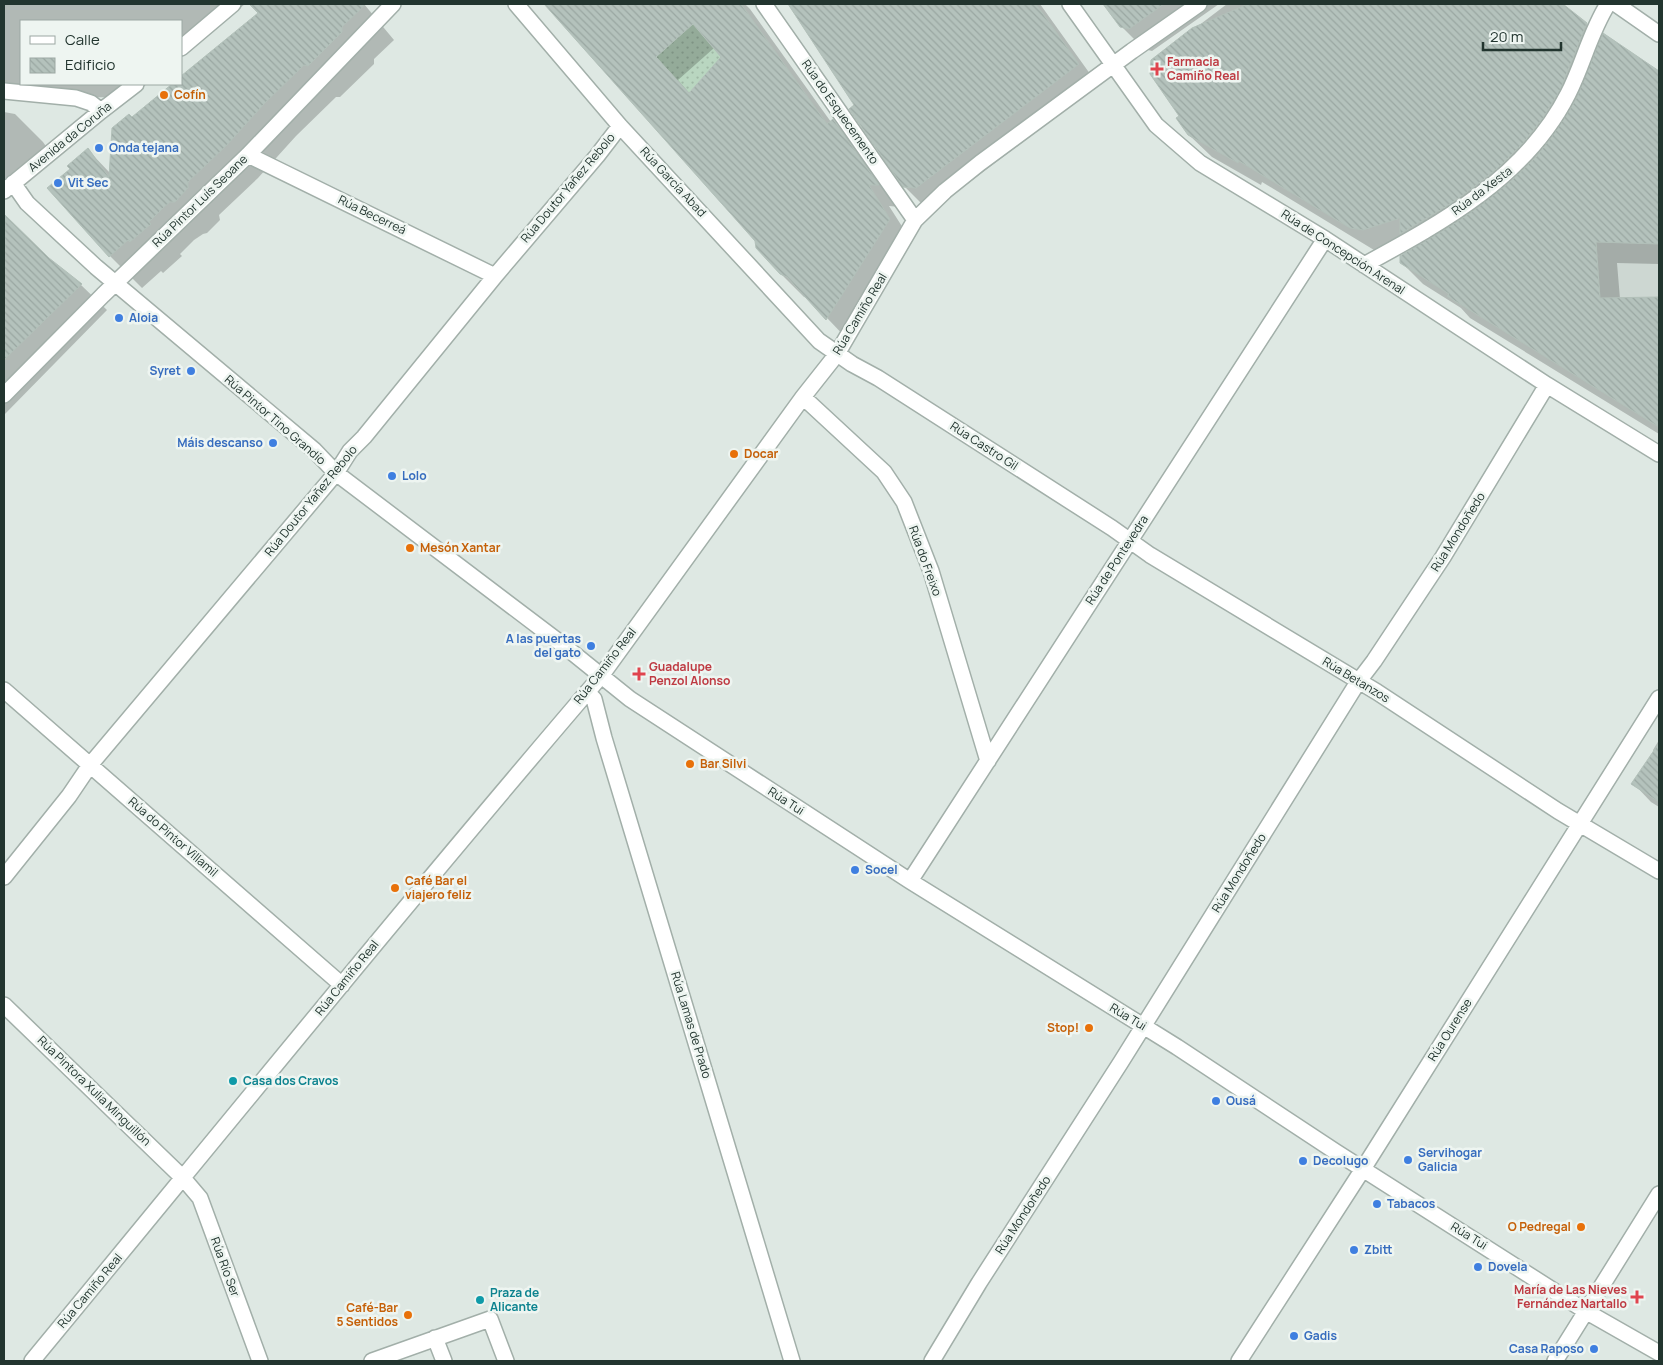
<svg xmlns="http://www.w3.org/2000/svg" width="1663" height="1365" viewBox="0 0 1663 1365" font-family="Manrope,sans-serif">
	<style>
		.built { fill: #cdd7d2 }
		.grass { fill: url(#grass-dots) }
		.shadow { fill: #0003; fill-rule: evenodd }
		.building { fill: url(#building-back-hatch); stroke: #b2c0b9; fill-rule: evenodd }
		.lines { fill: none; stroke-linecap: round; stroke-linejoin: round }
		.minor-casing { stroke: #a2afa9; stroke-width: 18 }
		.minor { stroke: #fff; stroke-width: 15 }
		.health-dot { fill: #e0444e; stroke: #eef5f1; stroke-width: 2 }
		.food-dot { fill: #e8710a; stroke: #eef5f1; stroke-width: 2 }
		.shop-dot { fill: #3f7fe0; stroke: #eef5f1; stroke-width: 2 }
		.culture-dot { fill: #0f9aa8; stroke: #eef5f1; stroke-width: 2 }
		.labels { text-anchor: middle; stroke-width: 5; stroke-linejoin: round; paint-order: stroke }
		.health-label { font-size: 12px; font-weight: bold; fill: #be3a42; stroke: #eef5f1; text-anchor: start }
		.food-label { font-size: 12px; font-weight: bold; fill: #c56008; stroke: #eef5f1; text-anchor: start }
		.street-label { font-size: 12px; fill: #22352f; stroke: #eef5f1 }
		.shop-label { font-size: 12px; font-weight: bold; fill: #366cbe; stroke: #eef5f1; text-anchor: start }
		.culture-label { font-size: 12px; font-weight: bold; fill: #0d838f; stroke: #eef5f1; text-anchor: start }
	</style>
	<defs>
		<pattern id="grass-dots" width="8" height="8" patternUnits="userSpaceOnUse" patternTransform="scale(1.25)"><rect width="8" height="8" fill="#b9d6c0"/><path d="M2 2h.1M6 6h.1" fill="none" stroke="#9fb8a5" stroke-width="1.8" stroke-linecap="round"/></pattern>
		<pattern id="building-back-hatch" width="6" height="6" patternUnits="userSpaceOnUse" patternTransform="scale(1.25)"><rect width="6" height="6" fill="#b4c2bc"/><path d="M-1 5l2 2M0 0l6 6M5-1l2 2" fill="none" stroke="#9aa7a2"/></pattern>
	</defs>
	<rect width="100%" height="100%" fill="#dee8e3"/>
	<!-- built -->
	<path class="built" d="M1494,197L1659,240V297L1555,299L1487,227L1475,208Z"/>
	<!-- grass -->
	<path class="grass" d="M688,18L706,39L728,55L703,77L689,93L656,57L670,44L664,37Z"/>
	<!-- shadow -->
	<path class="shadow" d="M4,4H245L181,56V21H21V84H147L130,97L27,98L4,92Z
		M264,4H364L394,40L374,59V64L340,97H336L296,136L258,178L219,215L220,220L207,233L203,234L194,240L180,254L182,256L163,273L161,271L142,288L110,256L49,188L72,170L88,150L110,173L132,119L175,84H181L259,13L257,10Z
		M546,4H745L750,9L831,122L833,121L855,143L900,207L889,206L912,242L849,341L808,298L804,297L781,274L756,240ZM714,48L723,57L690,94L678,80Z
		M790,4H1040L1098,85L937,207H925L904,186L856,105Z
		M1105,4H1219L1152,51L1144,49L1121,26Z
		M1227,4H1562L1586,24L1602,39L1604,35L1659,72V264L1617,263L1620,299L1659,298V434L1470,318L1461,308L1423,284L1401,262L1415,248L1411,244L1386,253L1374,250L1262,182L1261,185L1212,157L1188,134L1152,61Z
		M4,112L15,114L43,142L50,152L4,191Z
		M6,217L48,259L81,285L107,310L4,415V219Z
		M1659,740V807L1651,802L1633,783L1654,752L1653,750Z"/>
	<!-- building -->
	<path class="building" d="M249,4H366L342,27V32L308,66L304,65L264,104L226,146L188,182V188L175,202H170L163,208L149,222L151,224L130,242L128,240L109,257L47,188L70,169L67,166L88,148L109,177L112,128L129,114L132,117L172,84H181V76L258,13Z
		M544,4H741L827,124L833,119L879,185H869L890,219L826,320L787,277L780,274L756,248L755,241ZM693,24L721,57L689,93L656,57Z
		M788,4H1036L1079,64L916,188L903,187L849,109L854,105Z
		M1103,4H1164L1129,29L1120,27Z
		M1248,4H1563L1587,23L1560,90L1543,118L1523,143L1500,166L1474,187L1447,206L1400,234V218L1363,230L1350,228L1239,161L1238,163L1188,135L1176,118L1179,116L1150,74L1151,60L1192,28Z
		M1603,33L1659,71V244L1596,242L1600,298L1659,297V427L1447,296L1449,294L1400,263V256L1457,222L1485,202L1512,180L1537,156L1558,128L1576,99Z
		M5,215L49,258L82,284L4,360Z
		M1659,743V802L1631,784Z"/>
	<g class="lines">
		<defs>
			<path id="minor" d="M516,4L620,126L819,341L852,364L878,378L1112,528L1150,555L1377,692L1558,811L1659,871
				M764,4L915,220
				M1070,4L1156,125L1200,163L1325,239L1547,385L1659,454
				M1616,4L1659,34
				M181,48L233,4
				M4,91L76,98L91,103L101,111
				M248,155L495,276
				M13,183L27,203L96,267L314,450L336,473L563,645L630,699L910,881L1177,1047L1336,1152L1587,1312L1659,1353
				M4,191L101,111L136,84
				M1364,265C1443,222 1526,177 1568,94C1583,65 1590,32 1608,4
				M4,395L103,295L248,155L393,4
				M803,397L884,472L904,502L931,571L988,761
				M4,690L342,985
				M587,692L594,699L604,738L792,1361
				M4,877L69,796L90,765L336,473L350,451L364,437L495,276L597,156L620,126
				M910,881L1325,239
				M4,1005L183,1178L200,1198L260,1361
				M435,1338L444,1361
				M32,1361C221,1132 408,901 601,676L803,397L837,354L915,220L945,191L980,163L1132,51L1199,4
				M372,1361L490,1319L506,1361
				M932,1361L979,1283L1121,1062L1358,682L1374,661L1443,557L1547,385
				M1239,1361L1363,1169L1659,698
				M1555,1361L1659,1194"/>
		</defs>
		<!-- minor casing -->
		<use href="#minor" class="minor-casing"/>
		<!-- minor -->
		<use href="#minor" class="minor"/>
	</g>
	<!-- markers -->
	<g class="health-dot">
		<path d="M1154.5 61.5h5v5h5v5h-5v5h-5v-5h-5v-5h5z"/>
		<path d="M636.5 666.5h5v5h5v5h-5v5h-5v-5h-5v-5h5z"/>
		<path d="M1634.5 1289.5h5v5h5v5h-5v5h-5v-5h-5v-5h5z"/>
	</g>
	<g class="food-dot">
		<circle cx="164" cy="95" r="5"/>
		<circle cx="734" cy="454" r="5"/>
		<circle cx="410" cy="548" r="5"/>
		<circle cx="690" cy="764" r="5"/>
		<circle cx="395" cy="888" r="5"/>
		<circle cx="1089" cy="1028" r="5"/>
		<circle cx="1581" cy="1227" r="5"/>
		<circle cx="408" cy="1315" r="5"/>
	</g>
	<g class="shop-dot">
		<circle cx="99" cy="148" r="5"/>
		<circle cx="58" cy="183" r="5"/>
		<circle cx="119" cy="318" r="5"/>
		<circle cx="191" cy="371" r="5"/>
		<circle cx="273" cy="443" r="5"/>
		<circle cx="392" cy="476" r="5"/>
		<circle cx="591" cy="646" r="5"/>
		<circle cx="855" cy="870" r="5"/>
		<circle cx="1216" cy="1101" r="5"/>
		<circle cx="1408" cy="1160" r="5"/>
		<circle cx="1303" cy="1161" r="5"/>
		<circle cx="1377" cy="1204" r="5"/>
		<circle cx="1354" cy="1250" r="5"/>
		<circle cx="1478" cy="1267" r="5"/>
		<circle cx="1294" cy="1336" r="5"/>
		<circle cx="1594" cy="1349" r="5"/>
	</g>
	<g class="culture-dot">
		<circle cx="233" cy="1081" r="5"/>
		<circle cx="480" cy="1300" r="5"/>
	</g>
	<g class="labels">
		<!-- health labels -->
		<g class="health-label">
			<text x="1167" y="66">Farmacia<tspan x="1167" dy="14">Camiño Real</tspan></text>
			<text x="649" y="671">Guadalupe<tspan x="649" dy="14">Penzol Alonso</tspan></text>
			<text x="1627" y="1294" text-anchor="end">María de Las Nieves<tspan x="1627" dy="14">Fernández Nartallo</tspan></text>
		</g>
		<!-- food labels -->
		<g class="food-label">
			<text x="174" y="99">Cofín</text>
			<text x="744" y="458">Docar</text>
			<text x="420" y="552">Mesón Xantar</text>
			<text x="700" y="768">Bar Silvi</text>
			<text x="405" y="885">Café Bar el<tspan x="405" dy="14">viajero feliz</tspan></text>
			<text x="1079" y="1032" text-anchor="end">Stop!</text>
			<text x="1571" y="1231" text-anchor="end">O Pedregal</text>
			<text x="398" y="1312" text-anchor="end">Café-Bar<tspan x="398" dy="14">5 Sentidos</tspan></text>
		</g>
		<!-- street labels -->
		<g class="street-label">
			<text transform="translate(840 112) rotate(55)" y="4">Rúa do Esquecemento</text>
			<text transform="translate(70 137) rotate(-39)" y="4">Avenida da Coruña</text>
			<text transform="translate(673 182) rotate(47)" y="4">Rúa García Abad</text>
			<text transform="translate(568 188) rotate(-50)" y="4">Rúa Doutor Yañez Rebolo</text>
			<text transform="translate(1482 191) rotate(-37)" y="4">Rúa da Xesta</text>
			<text transform="translate(200 201) rotate(-44)" y="4">Rúa Pintor Luís Seoane</text>
			<text transform="translate(372 215) rotate(26)" y="4">Rúa Becerreá</text>
			<text transform="translate(1343 252) rotate(33)" y="4">Rúa de Concepción Arenal</text>
			<text transform="translate(860 314) rotate(-59)" y="4">Rúa Camiño Real</text>
			<text transform="translate(275 420) rotate(41)" y="4">Rúa Pintor Tino Grandío</text>
			<text transform="translate(984 446) rotate(33)" y="4">Rúa Castro Gil</text>
			<text transform="translate(311 501) rotate(-51)" y="4">Rúa Doutor Yañez Rebolo</text>
			<text transform="translate(1458 532) rotate(-58)" y="4">Rúa Mondoñedo</text>
			<text transform="translate(1117 560) rotate(-57)" y="4">Rúa de Pontevedra</text>
			<text transform="translate(925 561) rotate(70)" y="4">Rúa do Freixo</text>
			<text transform="translate(605 666) rotate(-52)" y="4">Rúa Camiño Real</text>
			<text transform="translate(1356 680) rotate(31)" y="4">Rúa Betanzos</text>
			<text transform="translate(786 801) rotate(33)" y="4">Rúa Tui</text>
			<text transform="translate(173 837) rotate(41)" y="4">Rúa do Pintor Villamil</text>
			<text transform="translate(1239 873) rotate(-58)" y="4">Rúa Mondoñedo</text>
			<text transform="translate(347 978) rotate(-51)" y="4">Rúa Camiño Real</text>
			<text transform="translate(1128 1017) rotate(31)" y="4">Rúa Tui</text>
			<text transform="translate(691 1025) rotate(73)" y="4">Rúa Lamas de Prado</text>
			<text transform="translate(1450 1030) rotate(-58)" y="4">Rúa Ourense</text>
			<text transform="translate(94 1091) rotate(44)" y="4">Rúa Pintora Xulia Minguillón</text>
			<text transform="translate(1023 1215) rotate(-57)" y="4">Rúa Mondoñedo</text>
			<text transform="translate(1469 1236) rotate(32)" y="4">Rúa Tui</text>
			<text transform="translate(225 1267) rotate(70)" y="4">Rúa Río Ser</text>
			<text transform="translate(90 1291) rotate(-50)" y="4">Rúa Camiño Real</text>
		</g>
		<!-- shop labels -->
		<g class="shop-label">
			<text x="109" y="152">Onda tejana</text>
			<text x="68" y="187">Vit Sec</text>
			<text x="129" y="322">Aloia</text>
			<text x="181" y="375" text-anchor="end">Syret</text>
			<text x="263" y="447" text-anchor="end">Máis descanso</text>
			<text x="402" y="480">Lolo</text>
			<text x="581" y="643" text-anchor="end">A las puertas<tspan x="581" dy="14">del gato</tspan></text>
			<text x="865" y="874">Socel</text>
			<text x="1226" y="1105">Ousá</text>
			<text x="1418" y="1157">Servihogar<tspan x="1418" dy="14">Galicia</tspan></text>
			<text x="1313" y="1165">Decolugo</text>
			<text x="1387" y="1208">Tabacos</text>
			<text x="1364" y="1254">Zbitt</text>
			<text x="1488" y="1271">Dovela</text>
			<text x="1304" y="1340">Gadis</text>
			<text x="1584" y="1353" text-anchor="end">Casa Raposo</text>
		</g>
		<!-- culture labels -->
		<g class="culture-label">
			<text x="243" y="1085">Casa dos Cravos</text>
			<text x="490" y="1297">Praza de<tspan x="490" dy="14">Alicante</tspan></text>
		</g>
	</g>
	<!-- border -->
	<rect width="1663" height="1365" fill="none" stroke="#22352f" stroke-width="10"/>
	<!-- legend -->
	<rect x="20" y="20" width="162" height="65" fill="#eef5f1" stroke="#9ca8a3"/>
	<rect x="30" y="36" width="25" height="8" fill="#ffffff" stroke="#9ca8a3"/>
	<text x="65" y="45" font-size="15" fill="#22352f">Calle</text>
	<rect x="30" y="58" width="25" height="15" fill="url(#building-back-hatch)" stroke="#9ca8a3"/>
	<text x="65" y="70" font-size="15" fill="#22352f">Edificio</text>
	<!-- scale -->
	<path d="M1483 42v8h78v-8" fill="none" stroke="#22352f" stroke-width="2.5"/>
	<text x="1490" y="42" font-size="15" fill="#22352f" stroke="#eef5f1" stroke-width="4" paint-order="stroke">20 m</text>
</svg>
